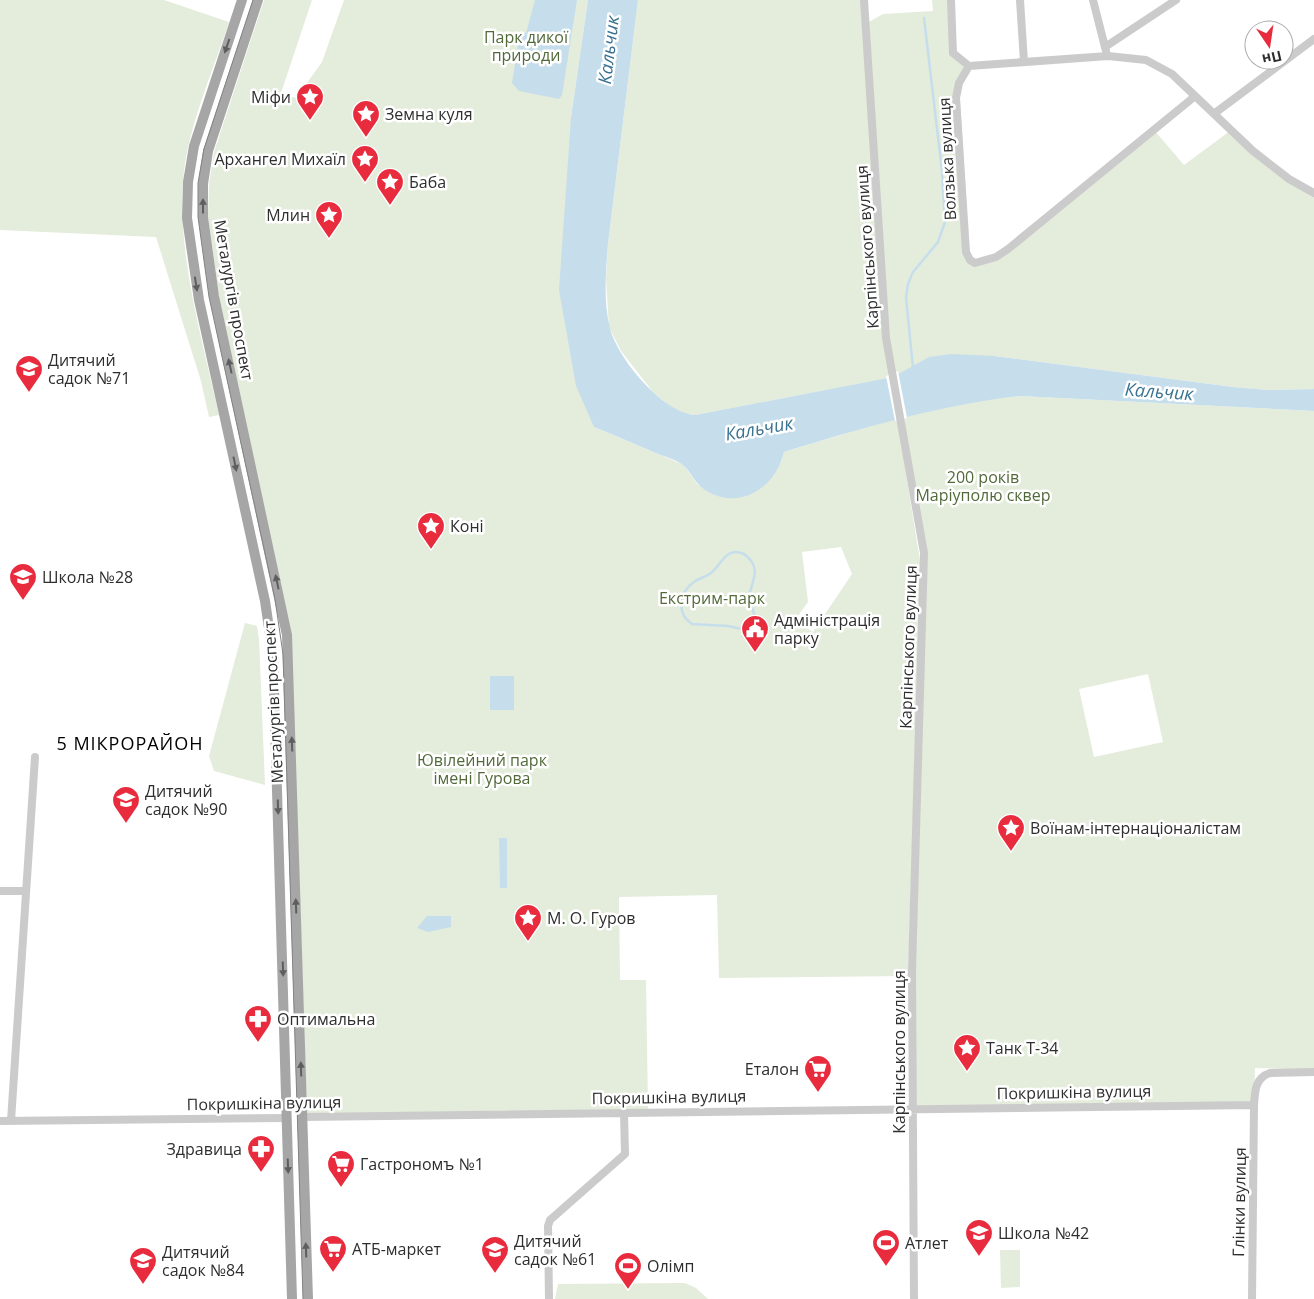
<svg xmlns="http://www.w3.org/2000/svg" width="1314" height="1299" viewBox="0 0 1314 1299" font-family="'Open Sans',sans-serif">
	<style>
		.green { fill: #e4ecdb; fill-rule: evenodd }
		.water { fill: #c6deec }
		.pier { fill: #fff }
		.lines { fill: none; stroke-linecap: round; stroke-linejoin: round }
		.stream { stroke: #c6deec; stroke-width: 2.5 }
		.minor { stroke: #cbcbcb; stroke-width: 8 }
		.major { stroke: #a6a6a6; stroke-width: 10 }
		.tram { stroke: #838383; stroke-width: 1 }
		.oneway { fill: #5e5e5e }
		.labels { text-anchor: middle; stroke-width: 5; stroke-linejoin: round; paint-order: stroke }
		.park-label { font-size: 16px; fill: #526a3a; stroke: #fff }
		.poi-label { font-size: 16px; fill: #2e2e2e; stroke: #fff; text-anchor: start }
		.street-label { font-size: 16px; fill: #2e2e2e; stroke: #fff }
		.water-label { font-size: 18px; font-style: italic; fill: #3a7291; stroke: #fff }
		.neighbourhood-label { font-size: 18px; letter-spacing: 1px; fill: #000; stroke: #fff }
	</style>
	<rect width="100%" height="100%" fill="#fff"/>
	<!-- green -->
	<path class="green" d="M0,0H164L229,22C214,68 193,115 185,164C173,241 202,338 219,415L209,417L201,381L156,237L0,230Z
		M264,0H312L281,93L296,98L322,62L344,0H588L571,117L594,427L684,465L697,484L717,496L781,463L784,452L897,418L921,567L908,976L719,978L717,895L619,897L620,980H646L648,1109L307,1114L291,635L219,295L208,216L209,184L214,152ZM841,547L852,574L813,632L795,620L808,602L802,552Z
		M638,0H861L890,378L695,415L685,414L675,410L653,392L621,351L609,327L606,278L608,244Z
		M932,0H951L953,52L969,66L959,83L970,260L986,262L1154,130L1184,165L1230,131L1314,193V389L1268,390L1233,387L994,356L895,376L889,338L869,22L883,14L933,11Z
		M1020,396L1314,411V1070L1255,1068L1254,1105L912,1109L925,567L902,426L905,425L904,416L975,401ZM1148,674L1163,742L1094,757L1079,689Z
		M245,623L257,626L259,639L265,785L214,771L209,756Z
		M1000,1250H1020V1287L1001,1288Z
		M685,1283L696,1288L708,1299H555L558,1284Z"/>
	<!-- water -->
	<path class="water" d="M535,0H577L562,95L559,99L519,91L512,83L520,32L526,33Z
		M588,0H638L608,244C606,271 603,301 610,328C617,358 663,413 695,415L893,377L929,357L951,354L994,356L1233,387L1268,390L1314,389V411L1020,396C939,405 862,428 784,452C776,487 740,512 705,490C694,483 690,470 683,465C676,460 666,457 658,454C637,445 616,436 594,427L576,386L559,290L571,117Z
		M490,676H514V710H490Z
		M499,838H507V888H500Z
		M427,916H451V927L428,932L417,928Z"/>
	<!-- pier -->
	<path class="pier" d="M898,371L907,418L895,421L886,376Z"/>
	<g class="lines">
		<!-- stream -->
		<path class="stream" d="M913,368L906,298L908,284L913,272L938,242L945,222L942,171L924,18
			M749,596C753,579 762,567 744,554C726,546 722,564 711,573C706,577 699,578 694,582C679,592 676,614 692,624L728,626L742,629L753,625L756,619L749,600"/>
		<!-- minor -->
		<path class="minor" d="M864,0L886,338L924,553L912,971L914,1299
			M951,0L953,53L969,66
			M1020,0L1024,62
			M1093,0L1106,51
			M1105,47L1176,0
			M969,66L959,83L956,98L966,252L970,260L975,263L996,257L1008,249L1194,97
			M969,66L1108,56L1146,60L1172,74L1253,151L1289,179L1314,193
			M1215,113L1314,39
			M0,891H26
			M303,1117L1254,1105
			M0,1121L287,1118
			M11,1121L35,757
			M549,1299L548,1226L550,1220L625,1154L624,1113
			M1252,1299L1254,1105C1255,1091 1255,1078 1270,1073L1314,1072"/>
		<!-- major -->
		<path class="major" d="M242,0L194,146L188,182L187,218L199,300L265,601L273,655L292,1299
			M258,0L208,151L203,184V217L214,296L287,635L308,1299"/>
		<!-- tram -->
		<path class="tram" d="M253,0L204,149L198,183V217L209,297L275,599L283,654L303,1299"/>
	</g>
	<!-- one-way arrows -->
	<defs><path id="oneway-solid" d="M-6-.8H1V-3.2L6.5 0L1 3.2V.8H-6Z" transform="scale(1.25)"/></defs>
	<g class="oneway">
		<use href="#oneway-solid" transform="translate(227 46) rotate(109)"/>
		<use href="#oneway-solid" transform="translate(203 206) rotate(-90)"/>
		<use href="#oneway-solid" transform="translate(196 284) rotate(81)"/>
		<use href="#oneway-solid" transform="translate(230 366) rotate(-102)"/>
		<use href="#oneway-solid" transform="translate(235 464) rotate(78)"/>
		<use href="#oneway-solid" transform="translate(277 582) rotate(-102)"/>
		<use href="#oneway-solid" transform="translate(292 744) rotate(-92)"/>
		<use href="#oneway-solid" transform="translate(278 807) rotate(88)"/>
		<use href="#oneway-solid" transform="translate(296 906) rotate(-92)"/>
		<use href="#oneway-solid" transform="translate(283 969) rotate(88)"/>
		<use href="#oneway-solid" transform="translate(301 1069) rotate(-92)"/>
		<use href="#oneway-solid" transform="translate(288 1166) rotate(88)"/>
		<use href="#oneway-solid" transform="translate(306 1250) rotate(-92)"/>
	</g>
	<!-- icons -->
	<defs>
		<symbol id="sight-pin" viewBox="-11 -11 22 30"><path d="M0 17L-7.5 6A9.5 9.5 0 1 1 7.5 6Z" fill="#e92b3e" stroke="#fff"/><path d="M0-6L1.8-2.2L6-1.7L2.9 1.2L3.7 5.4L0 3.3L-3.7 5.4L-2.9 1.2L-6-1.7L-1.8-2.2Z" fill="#fff"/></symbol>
		<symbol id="school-pin" viewBox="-11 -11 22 30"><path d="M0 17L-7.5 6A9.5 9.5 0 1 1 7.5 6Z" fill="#e92b3e" stroke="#fff"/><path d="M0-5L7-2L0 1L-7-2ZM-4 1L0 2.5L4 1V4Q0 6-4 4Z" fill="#fff"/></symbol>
		<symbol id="civic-pin" viewBox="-11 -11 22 30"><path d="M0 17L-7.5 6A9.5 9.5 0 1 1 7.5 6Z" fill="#e92b3e" stroke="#fff"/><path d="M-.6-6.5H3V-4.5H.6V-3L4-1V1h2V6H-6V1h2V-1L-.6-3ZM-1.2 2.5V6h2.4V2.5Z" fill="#fff"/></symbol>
		<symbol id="pharmacy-pin" viewBox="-11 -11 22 30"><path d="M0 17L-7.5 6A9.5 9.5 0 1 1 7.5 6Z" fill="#e92b3e" stroke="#fff"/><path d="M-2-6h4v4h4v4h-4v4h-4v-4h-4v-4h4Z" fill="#fff"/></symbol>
		<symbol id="supermarket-pin" viewBox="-11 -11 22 30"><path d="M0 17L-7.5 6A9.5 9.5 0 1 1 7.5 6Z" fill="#e92b3e" stroke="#fff"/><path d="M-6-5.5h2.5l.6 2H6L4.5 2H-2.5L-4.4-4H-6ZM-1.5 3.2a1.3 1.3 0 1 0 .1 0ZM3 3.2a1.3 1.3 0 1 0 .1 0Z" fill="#fff"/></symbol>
		<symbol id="stadium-pin" viewBox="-11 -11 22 30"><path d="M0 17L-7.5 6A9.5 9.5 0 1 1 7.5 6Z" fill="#e92b3e" stroke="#fff"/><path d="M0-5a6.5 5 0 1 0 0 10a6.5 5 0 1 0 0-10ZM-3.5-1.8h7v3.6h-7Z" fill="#fff"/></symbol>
	</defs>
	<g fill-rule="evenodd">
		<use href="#sight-pin" x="294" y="81" width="32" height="43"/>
		<use href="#sight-pin" x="350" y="98" width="32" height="43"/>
		<use href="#sight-pin" x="349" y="143" width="32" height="43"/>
		<use href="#sight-pin" x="374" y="166" width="32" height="43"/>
		<use href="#sight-pin" x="313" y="199" width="32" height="43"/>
		<use href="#school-pin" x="13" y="353" width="32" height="43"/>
		<use href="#sight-pin" x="415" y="510" width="32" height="43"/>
		<use href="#school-pin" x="7" y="561" width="32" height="43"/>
		<use href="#civic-pin" x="739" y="613" width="32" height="43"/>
		<use href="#school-pin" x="110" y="784" width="32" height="43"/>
		<use href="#sight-pin" x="995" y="812" width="32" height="43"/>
		<use href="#sight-pin" x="512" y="902" width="32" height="43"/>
		<use href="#pharmacy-pin" x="242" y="1003" width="32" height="43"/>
		<use href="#sight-pin" x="951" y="1032" width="32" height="43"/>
		<use href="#supermarket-pin" x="802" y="1053" width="32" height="43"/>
		<use href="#pharmacy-pin" x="245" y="1133" width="32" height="43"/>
		<use href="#supermarket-pin" x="325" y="1148" width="32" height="43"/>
		<use href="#school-pin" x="963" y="1217" width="32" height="43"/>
		<use href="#stadium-pin" x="870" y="1227" width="32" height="43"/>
		<use href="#supermarket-pin" x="317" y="1233" width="32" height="43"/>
		<use href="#school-pin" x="479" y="1234" width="32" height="43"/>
		<use href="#school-pin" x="127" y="1245" width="32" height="43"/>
		<use href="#stadium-pin" x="612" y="1250" width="32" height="43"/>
	</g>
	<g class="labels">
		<!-- park labels -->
		<g class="park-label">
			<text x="526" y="43">Парк дикої<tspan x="526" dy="18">природи</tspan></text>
			<text x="983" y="483">200 років<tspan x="983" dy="18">Маріуполю сквер</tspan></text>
			<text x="712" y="604">Екстрим-парк</text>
			<text x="482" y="766">Ювілейний парк<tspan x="482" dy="18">імені Гурова</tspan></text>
		</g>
		<!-- poi labels -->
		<g class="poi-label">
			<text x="291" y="103" text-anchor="end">Міфи</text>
			<text x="385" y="120">Земна куля</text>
			<text x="346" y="165" text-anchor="end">Архангел Михаїл</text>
			<text x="409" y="188">Баба</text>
			<text x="310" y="221" text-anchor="end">Млин</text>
			<text x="48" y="366">Дитячий<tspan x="48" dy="18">садок №71</tspan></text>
			<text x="450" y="532">Коні</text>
			<text x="42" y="583">Школа №28</text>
			<text x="774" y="626">Адміністрація<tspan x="774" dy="18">парку</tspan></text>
			<text x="145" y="797">Дитячий<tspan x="145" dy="18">садок №90</tspan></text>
			<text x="1030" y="834">Воїнам-інтернаціоналістам</text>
			<text x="547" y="924">М. О. Гуров</text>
			<text x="277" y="1025">Оптимальна</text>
			<text x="986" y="1054">Танк Т-34</text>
			<text x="799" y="1075" text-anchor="end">Еталон</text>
			<text x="242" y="1155" text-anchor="end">Здравица</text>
			<text x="360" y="1170">Гастрономъ №1</text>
			<text x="998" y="1239">Школа №42</text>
			<text x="514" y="1247">Дитячий<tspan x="514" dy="18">садок №61</tspan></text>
			<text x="905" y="1249">Атлет</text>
			<text x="352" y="1255">АТБ-маркет</text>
			<text x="162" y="1258">Дитячий<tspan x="162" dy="18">садок №84</tspan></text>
			<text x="647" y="1272">Олімп</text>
		</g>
		<!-- street labels -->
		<g class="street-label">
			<text transform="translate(947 159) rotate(-93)" y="6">Волзька вулиця</text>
			<text transform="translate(867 247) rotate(-94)" y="6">Карпінського вулиця</text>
			<text transform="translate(234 300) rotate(80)" y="6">Металургів проспект</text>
			<text transform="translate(908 647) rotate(-88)" y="6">Карпінського вулиця</text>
			<text transform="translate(273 702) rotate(-93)" y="6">Металургів проспект</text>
			<text transform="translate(899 1052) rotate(-90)" y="6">Карпінського вулиця</text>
			<text transform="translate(1074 1092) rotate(-1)" y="6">Покришкіна вулиця</text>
			<text transform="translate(669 1097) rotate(-1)" y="6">Покришкіна вулиця</text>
			<text transform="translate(264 1103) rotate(-1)" y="6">Покришкіна вулиця</text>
			<text transform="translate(1239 1202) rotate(-89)" y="6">Глінки вулиця</text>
		</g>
		<!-- water labels -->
		<g class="water-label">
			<text transform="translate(609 50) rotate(-83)" y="6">Кальчик</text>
			<text transform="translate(1159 392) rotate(4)" y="6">Кальчик</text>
			<text transform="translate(759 429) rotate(-10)" y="6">Кальчик</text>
		</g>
		<!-- neighbourhood labels -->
		<g class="neighbourhood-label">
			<text x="130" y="750">5 МІКРОРАЙОН</text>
		</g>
	</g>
	<!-- north arrow -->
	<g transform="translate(1269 45) rotate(167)"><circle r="24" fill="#ffffff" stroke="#ababab"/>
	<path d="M0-4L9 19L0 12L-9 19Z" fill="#e92b3e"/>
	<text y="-8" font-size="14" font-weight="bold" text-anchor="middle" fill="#2e2e2e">Пн</text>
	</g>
</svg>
